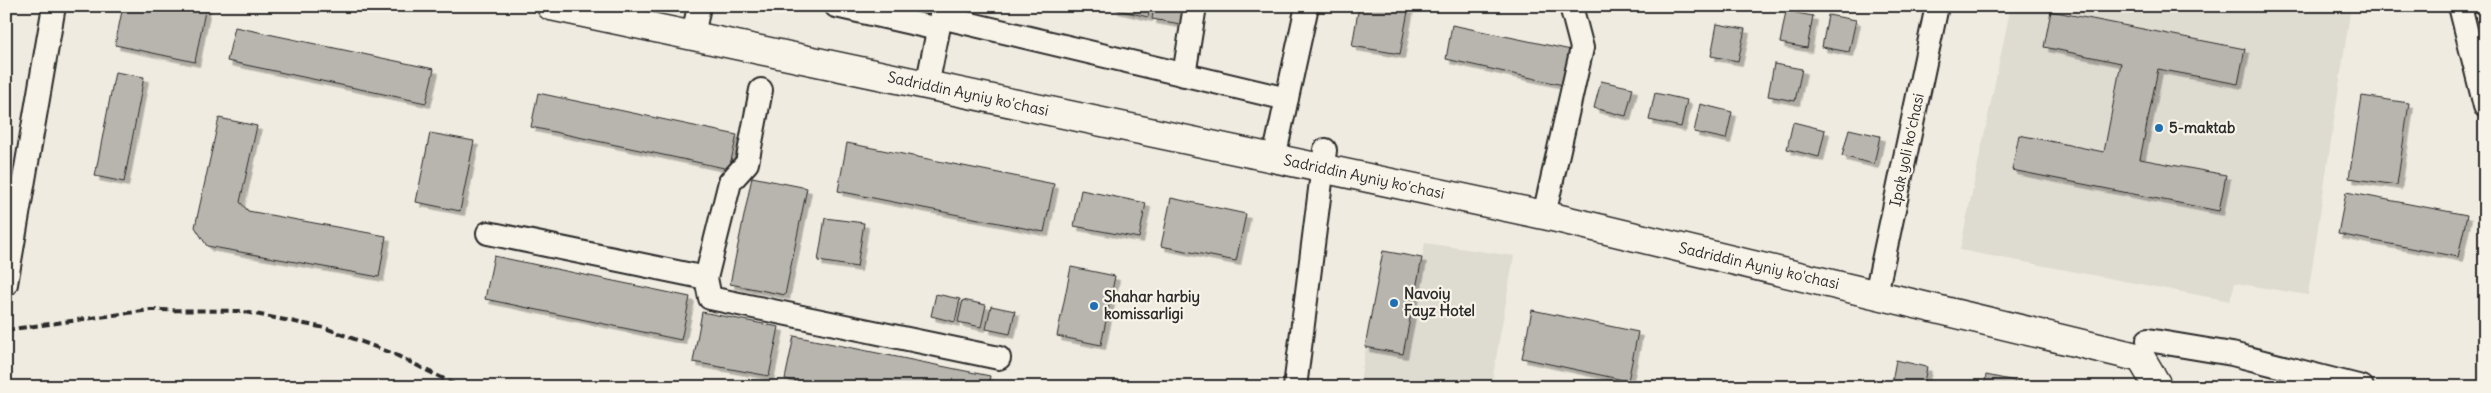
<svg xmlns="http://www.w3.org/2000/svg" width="2491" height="393" viewBox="0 0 2491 393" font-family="Delius,sans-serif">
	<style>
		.built { fill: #dedbd1 }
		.building { fill: #b8b5ae; stroke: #2b2b2b; filter: url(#shadow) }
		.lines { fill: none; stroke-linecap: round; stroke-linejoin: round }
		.minor-casing { stroke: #2b2b2b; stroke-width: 26 }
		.major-casing { stroke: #2b2b2b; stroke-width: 31 }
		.minor { stroke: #f7f3e8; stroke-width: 22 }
		.major { stroke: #f7f3e8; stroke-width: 28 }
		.rail { stroke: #2b2b2b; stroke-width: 4; stroke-dasharray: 8 4; stroke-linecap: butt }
		.poi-dot { fill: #1f6fb2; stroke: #f7f3e8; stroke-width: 2 }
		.labels { text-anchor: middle; stroke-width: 4.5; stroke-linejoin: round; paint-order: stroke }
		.street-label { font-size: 15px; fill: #2b2b2b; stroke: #f7f3e8 }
		.poi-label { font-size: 15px; font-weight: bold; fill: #2b2b2b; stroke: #f7f3e8; text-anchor: start }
	</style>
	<defs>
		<filter id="shadow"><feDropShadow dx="4.5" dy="4.5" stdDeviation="0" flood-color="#0004"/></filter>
	</defs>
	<rect width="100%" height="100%" fill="#efebe0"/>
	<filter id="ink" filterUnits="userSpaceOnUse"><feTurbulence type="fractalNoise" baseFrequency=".02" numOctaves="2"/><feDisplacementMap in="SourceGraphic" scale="10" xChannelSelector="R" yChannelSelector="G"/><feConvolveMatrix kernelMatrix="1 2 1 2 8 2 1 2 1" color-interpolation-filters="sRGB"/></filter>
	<g filter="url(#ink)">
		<!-- built -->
		<path class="built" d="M2011,6H2351L2308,295L2235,283L2230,301L1960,250Z
			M1425,243L1514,256L1491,387H1359L1383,251L1422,258Z"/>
		<!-- building -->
		<path class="building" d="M123,6H206L195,62L115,45Z
			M1115,6H1151L1148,17L1114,9Z
			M1154,6H1190L1186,25L1152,19Z
			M1359,6H1409L1400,54L1352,46Z
			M1786,11L1813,16L1807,48L1780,43Z
			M2051,11L2245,49L2238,84L2158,69L2140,159L2226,175L2219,211L2012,170L2019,135L2104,152L2121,63L2044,47Z
			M1828,15L1856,20L1849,52L1822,47Z
			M1717,24L1745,29L1738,61L1711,56Z
			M1452,25L1571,50L1563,85L1446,59Z
			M235,27L434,69L426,103L227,61Z
			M1774,64L1802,69L1795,101L1768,96Z
			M115,72L144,77L124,182L95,176Z
			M1601,81L1633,88L1626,116L1594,108Z
			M538,93L737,135L729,169L531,127Z
			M1655,93L1687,100L1681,127L1649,120Z
			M2362,96L2409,103L2397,185L2349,178Z
			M1700,104L1732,112L1726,139L1694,132Z
			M219,118L257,126L240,202L248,211L386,236L379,277L207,246L195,227Z
			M1793,122L1825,130L1819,157L1787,149Z
			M1849,129L1880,136L1874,164L1842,156Z
			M430,133L474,141L460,211L416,202Z
			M847,143L1054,184L1044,232L838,191Z
			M752,177L807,188L785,295L730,284Z
			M1081,190L1146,203L1139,238L1074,226Z
			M2346,192L2467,215L2458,257L2338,234Z
			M1171,198L1246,214L1236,261L1161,246Z
			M825,218L864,223L857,267L818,261Z
			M1383,251L1422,258L1403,354L1365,347Z
			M494,256L690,297L681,340L485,299Z
			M1071,267L1115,276L1101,345L1057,336Z
			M936,294L960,299L955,322L931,316Z
			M963,300L986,305L981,327L958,322Z
			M991,306L1015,311L1010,334L986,329Z
			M1532,310L1638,332L1628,381L1522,358Z
			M702,312L779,327L769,376L693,362Z
			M794,336L990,376L988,387H823L785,379Z
			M1896,360L1927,367L1923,387H1891Z
			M1986,375L2015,381L2014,387H1984Z"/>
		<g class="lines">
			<defs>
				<path id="minor" d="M836,6L938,29
					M2460,6L2485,106
					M941,17L1287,99
					M693,36L699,6
					M1184,75L1195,6
					M927,86L941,16
					M761,90L747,163L730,182L706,278L710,298L999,358
					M1274,158L1307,6
					M1544,215L1582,48L1571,6
					M488,233L706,278
					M6,284L54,6
					M1876,294L1937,6
					M2148,340L2232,354L2362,387
					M1295,387L1325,150"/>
				<path id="major" d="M551,6L1544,215L2141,358L2158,387"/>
			</defs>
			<!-- minor casing -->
			<use href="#minor" class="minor-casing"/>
			<!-- major casing -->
			<use href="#major" class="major-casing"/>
			<!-- minor -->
			<use href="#minor" class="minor"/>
			<!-- major -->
			<use href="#major" class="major"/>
			<!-- rail -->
			<path class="rail" d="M6,330L150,310L240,311L325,328L394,354L460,387"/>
		</g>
	</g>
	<!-- markers -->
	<g class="poi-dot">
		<circle cx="2159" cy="128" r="5"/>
		<circle cx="1394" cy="303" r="5"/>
		<circle cx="1094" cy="306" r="5"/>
	</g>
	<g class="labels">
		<!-- street labels -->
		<g class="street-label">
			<text transform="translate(968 94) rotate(12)" y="5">Sadriddin Ayniy ko'chasi</text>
			<text transform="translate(1907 150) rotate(-78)" y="5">Ipak yoli ko'chasi</text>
			<text transform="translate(1364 177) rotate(12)" y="5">Sadriddin Ayniy ko'chasi</text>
			<text transform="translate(1759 266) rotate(13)" y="5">Sadriddin Ayniy ko'chasi</text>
		</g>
		<!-- poi labels -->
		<g class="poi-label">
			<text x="2169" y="133">5-maktab</text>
			<text x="1404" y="299">Navoiy<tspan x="1404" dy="17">Fayz Hotel</tspan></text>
			<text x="1104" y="302">Shahar harbiy<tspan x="1104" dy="17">komissarligi</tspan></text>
		</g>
	</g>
	<!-- margin -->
	<rect width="2491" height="393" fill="none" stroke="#f7f3e8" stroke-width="25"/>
	<rect x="12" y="12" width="2466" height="368" fill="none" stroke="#2b2b2b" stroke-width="2" filter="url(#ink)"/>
</svg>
